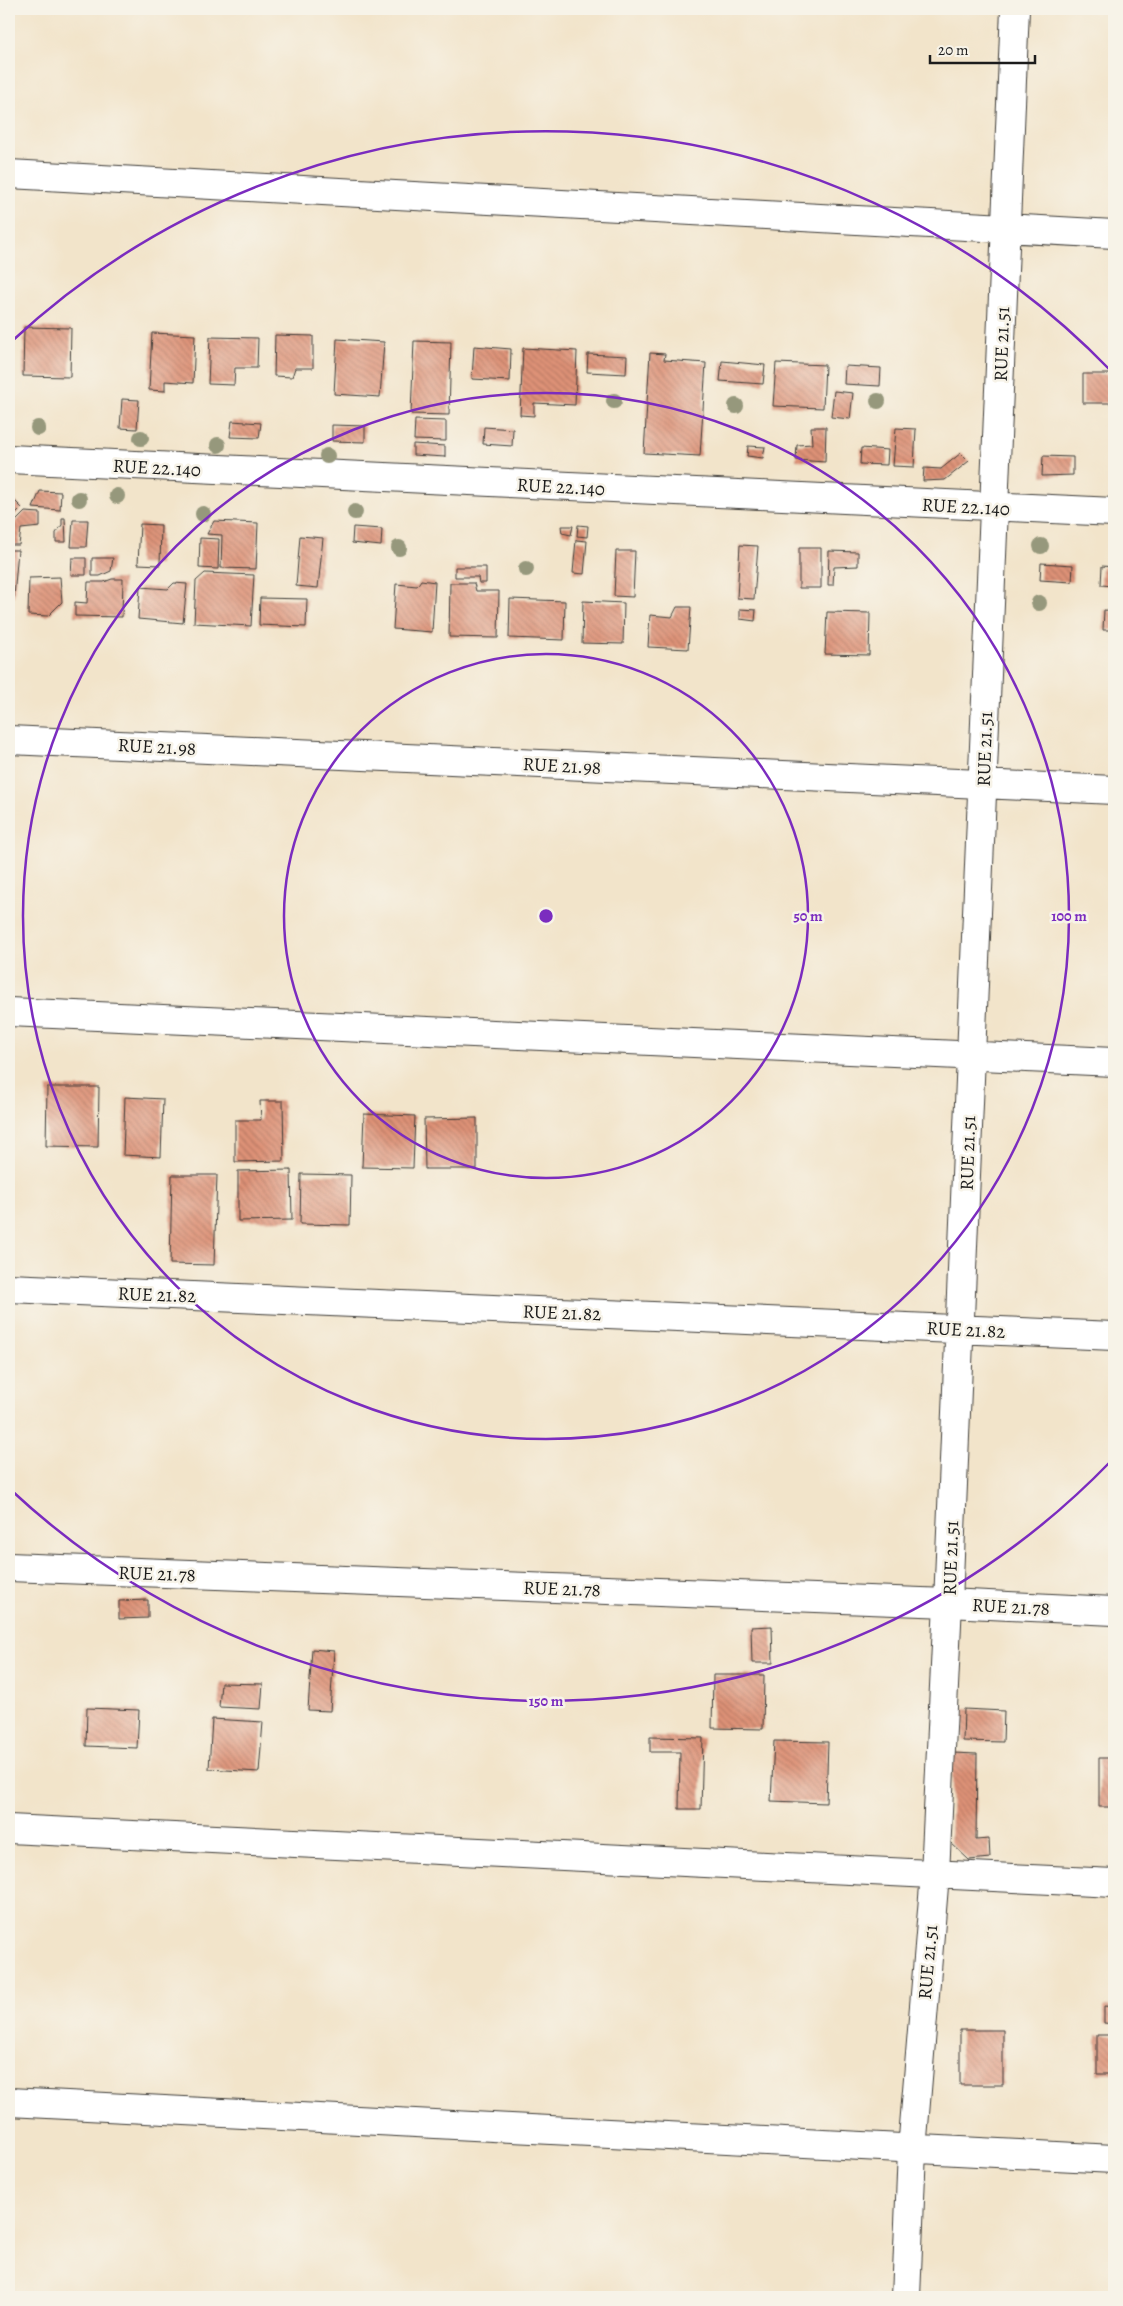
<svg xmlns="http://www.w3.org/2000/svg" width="1123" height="2306" viewBox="0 0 1123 2306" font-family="Alegreya,serif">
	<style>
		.building { fill: url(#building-back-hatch) }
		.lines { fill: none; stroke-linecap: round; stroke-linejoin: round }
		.minor-casing { stroke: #3c3a36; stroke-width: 30 }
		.minor { stroke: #fff; stroke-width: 28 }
		.tree { fill: #96987c }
		.ring { fill: none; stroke: #7b2cbf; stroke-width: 2.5 }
		.labels { text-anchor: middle; stroke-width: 5; stroke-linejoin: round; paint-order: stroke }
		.street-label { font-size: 19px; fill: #1c1c1c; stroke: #f7f3e8 }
		.centre { fill: #7b2cbf; stroke: #f7f3e8; stroke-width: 2.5 }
		.ring-label { font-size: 15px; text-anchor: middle; font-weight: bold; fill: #7b2cbf; stroke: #f7f3e8; stroke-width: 5; stroke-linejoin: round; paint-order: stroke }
	</style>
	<defs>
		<pattern id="building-back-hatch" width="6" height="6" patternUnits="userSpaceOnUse" patternTransform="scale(1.25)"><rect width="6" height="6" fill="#de9277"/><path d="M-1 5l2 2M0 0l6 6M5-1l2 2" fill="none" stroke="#b37661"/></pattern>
	</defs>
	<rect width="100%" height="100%" fill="#f7f3e8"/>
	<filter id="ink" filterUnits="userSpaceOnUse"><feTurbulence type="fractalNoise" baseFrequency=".02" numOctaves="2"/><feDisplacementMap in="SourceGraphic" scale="10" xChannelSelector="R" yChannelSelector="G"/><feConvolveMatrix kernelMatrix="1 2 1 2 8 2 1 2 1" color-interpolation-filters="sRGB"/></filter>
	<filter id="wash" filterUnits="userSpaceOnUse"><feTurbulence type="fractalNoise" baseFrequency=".0096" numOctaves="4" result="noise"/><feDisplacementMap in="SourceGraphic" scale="20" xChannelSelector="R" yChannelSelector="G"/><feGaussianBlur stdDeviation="1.12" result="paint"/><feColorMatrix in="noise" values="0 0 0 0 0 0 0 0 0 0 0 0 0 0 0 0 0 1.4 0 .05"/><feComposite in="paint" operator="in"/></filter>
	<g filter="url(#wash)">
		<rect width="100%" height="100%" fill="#f2e4ca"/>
		<g id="blocks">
			<!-- building -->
			<path class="building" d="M24,327L71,328L70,377L23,376Z
				M152,333L195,335L193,383L165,381V391L149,390Z
				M275,335L313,336V368H295L292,377L274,376Z
				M210,337L258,338L257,368H235L234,385L208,384Z
				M337,339L384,342L380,397L334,394Z
				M414,341L451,342L449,415L411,414Z
				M474,346L511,349L510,381L472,379Z
				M523,348L577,351L575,405L534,403V416L520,415Z
				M650,353L665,354L664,360L706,363L700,456L644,453Z
				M588,354L627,356L626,374L587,372Z
				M722,361L765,365L763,384L720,381Z
				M776,363L825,365L823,408L773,406Z
				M845,366L881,368L880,386L844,384Z
				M1083,374H1114V403H1083Z
				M834,391L853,393L850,419L831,417Z
				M122,399L139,400L137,429L120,428Z
				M415,420L446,421V441L414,440Z
				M232,421L261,423L259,438L230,437Z
				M332,425L365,426V442L332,441Z
				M484,427L513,429L512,446L483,444Z
				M811,427H826L825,462L796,460L797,445L812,444Z
				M896,428L916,429L914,467L893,466Z
				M413,444L445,446V457L413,455Z
				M748,446L765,447L763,458L747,456Z
				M861,448L888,450L887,465L860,464Z
				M961,453L969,461L945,480L923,481L924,468L941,469Z
				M1043,456L1073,457V475L1042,476Z
				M40,491L61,492L60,510L33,508Z
				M11,497L22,508L9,521V500Z
				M25,512L40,513V527L21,529L19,545H9V528Z
				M62,518H65L66,542H56V533L62,525Z
				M73,520H88L86,547H71Z
				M214,521L258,523L256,569L221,568L222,535L207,534Z
				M140,524L161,525L160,565L138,564Z
				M578,525L588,526L587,537L577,536Z
				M561,526H573L571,535L562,533Z
				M353,527L382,529L381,546L352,543Z
				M300,536L323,538L318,588L296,586Z
				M200,538L219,539L218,569L199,568Z
				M576,540L587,541L584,574L573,573Z
				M740,545L758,546L754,599L737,598Z
				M799,548H821V588H799Z
				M9,550H18L14,597H9Z
				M616,551H635L633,597L614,596Z
				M829,551L858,552V566L834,567L833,585H828Z
				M72,558H86V575H71Z
				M92,558H113L111,571L100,576H92Z
				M1041,563L1073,565L1072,582L1040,580Z
				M1102,566L1114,567V586L1101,585Z
				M455,567H486V583H479L478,577H455Z
				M205,573L254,575L251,626L194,623L196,581Z
				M60,577L62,602L48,616L28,615L29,578Z
				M112,579H123L122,617L75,616V602L87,603L88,582H104Z
				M421,580L435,582L432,632L393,629L396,584L417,586Z
				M174,583L187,584L183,623L138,619L140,587L168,589Z
				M450,583H474L476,591H499L498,638L449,637Z
				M260,598L307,599L306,627L259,625Z
				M510,599L565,601L564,640L509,638Z
				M583,601L624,603L623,644L582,643Z
				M677,607H691L688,649L648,647L650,615L672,617Z
				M740,609L756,610L755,621L740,619Z
				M1104,610L1114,611V630H1103Z
				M827,612L870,613L869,655L825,654Z
				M47,1087H99L98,1147L46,1146Z
				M125,1097L163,1099L161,1157L123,1155Z
				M260,1101H283L284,1161L235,1162V1120H261Z
				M364,1114L415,1116L413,1168L362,1167Z
				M477,1118V1169H425L424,1119Z
				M291,1170L292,1220L238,1221V1171Z
				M301,1174L351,1175L350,1225L300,1224Z
				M172,1175H217L214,1265L170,1264Z
				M148,1600V1618L119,1619V1601Z
				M772,1626L773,1663H752L751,1627Z
				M312,1649L334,1651L330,1711L308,1710Z
				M713,1675H764L763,1729L712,1728Z
				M221,1683L263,1684L261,1709L219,1707Z
				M87,1708L139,1710L137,1748L86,1746Z
				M964,1709L1004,1711L1003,1742L963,1741Z
				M212,1719L263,1722L259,1772L209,1769Z
				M650,1737L703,1738L701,1809H679L680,1752H650Z
				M774,1741L828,1742L826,1803L771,1801Z
				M953,1753L977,1754L976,1840L989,1839L990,1858L969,1860L950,1842Z
				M1099,1758H1114V1807H1099Z
				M1104,2006L1114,2007V2024L1104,2023Z
				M960,2030H1003V2085H960Z
				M1097,2035H1114V2074H1097Z"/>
		</g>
	</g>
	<g filter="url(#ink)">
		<use href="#blocks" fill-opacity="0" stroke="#3c3a36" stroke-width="1"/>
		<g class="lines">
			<defs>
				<path id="minor" d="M9,174L1114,234
					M9,459L1114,512
					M9,740L1114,790
					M9,1012L1114,1062
					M9,1288L1114,1336
					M9,1567L948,1603L1114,1611
					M9,1829L1114,1883
					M9,2102L1114,2159
					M906,2297L912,2150L935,1874L948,1603L1015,9"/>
			</defs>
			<!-- minor casing -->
			<use href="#minor" class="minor-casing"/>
			<!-- minor -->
			<use href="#minor" class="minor"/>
		</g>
		<!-- trees -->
		<g class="tree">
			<circle cx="614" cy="401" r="8"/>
			<circle cx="878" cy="401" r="8"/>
			<circle cx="736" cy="406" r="8"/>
			<circle cx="38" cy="428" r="8"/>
			<circle cx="141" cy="438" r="8"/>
			<circle cx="218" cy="445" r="8"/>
			<circle cx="327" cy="456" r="8"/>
			<circle cx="117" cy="496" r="8"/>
			<circle cx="79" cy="499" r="8"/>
			<circle cx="355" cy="512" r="8"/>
			<circle cx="203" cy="514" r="8"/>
			<circle cx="1041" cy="546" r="8"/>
			<circle cx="399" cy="548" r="8"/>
			<circle cx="526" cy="569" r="8"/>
			<circle cx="1039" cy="603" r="8"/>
		</g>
	</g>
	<!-- distance rings -->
	<g class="ring">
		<circle cx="546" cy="916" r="262"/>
		<circle cx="546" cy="916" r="523"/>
		<path d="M1111 1461A785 785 0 0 1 11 1490M11 342A785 785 0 0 1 1111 371"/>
	</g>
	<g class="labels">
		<!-- street labels -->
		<g class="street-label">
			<text transform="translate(1001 344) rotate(-88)" y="7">RUE 21.51</text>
			<text transform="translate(157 467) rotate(3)" y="7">RUE 22.140</text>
			<text transform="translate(561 486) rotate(3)" y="7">RUE 22.140</text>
			<text transform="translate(966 506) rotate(3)" y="7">RUE 22.140</text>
			<text transform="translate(157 746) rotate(3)" y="7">RUE 21.98</text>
			<text transform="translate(984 749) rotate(-88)" y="7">RUE 21.51</text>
			<text transform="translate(562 765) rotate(3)" y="7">RUE 21.98</text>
			<text transform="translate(967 1153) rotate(-88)" y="7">RUE 21.51</text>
			<text transform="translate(157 1294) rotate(2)" y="7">RUE 21.82</text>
			<text transform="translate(562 1312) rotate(2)" y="7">RUE 21.82</text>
			<text transform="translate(966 1329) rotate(3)" y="7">RUE 21.82</text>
			<text transform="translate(950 1558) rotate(-88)" y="7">RUE 21.51</text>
			<text transform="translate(157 1573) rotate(2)" y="7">RUE 21.78</text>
			<text transform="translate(562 1588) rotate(2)" y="7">RUE 21.78</text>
			<text transform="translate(1011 1606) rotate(3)" y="7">RUE 21.78</text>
			<text transform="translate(927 1962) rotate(-85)" y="7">RUE 21.51</text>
		</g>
	</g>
	<circle cx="546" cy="916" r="8" class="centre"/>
	<g class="ring-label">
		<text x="808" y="921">50 m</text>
		<text x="1069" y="921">100 m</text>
		<text x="546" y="1706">150 m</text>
	</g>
	<!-- margin -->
	<rect width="1123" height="2306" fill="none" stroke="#f7f3e8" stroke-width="30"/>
	<!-- scale -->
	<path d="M930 55v8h105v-8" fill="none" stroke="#1c1c1c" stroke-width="2.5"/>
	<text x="938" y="55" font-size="15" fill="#1c1c1c" stroke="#f7f3e8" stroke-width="4" paint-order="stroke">20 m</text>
</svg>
